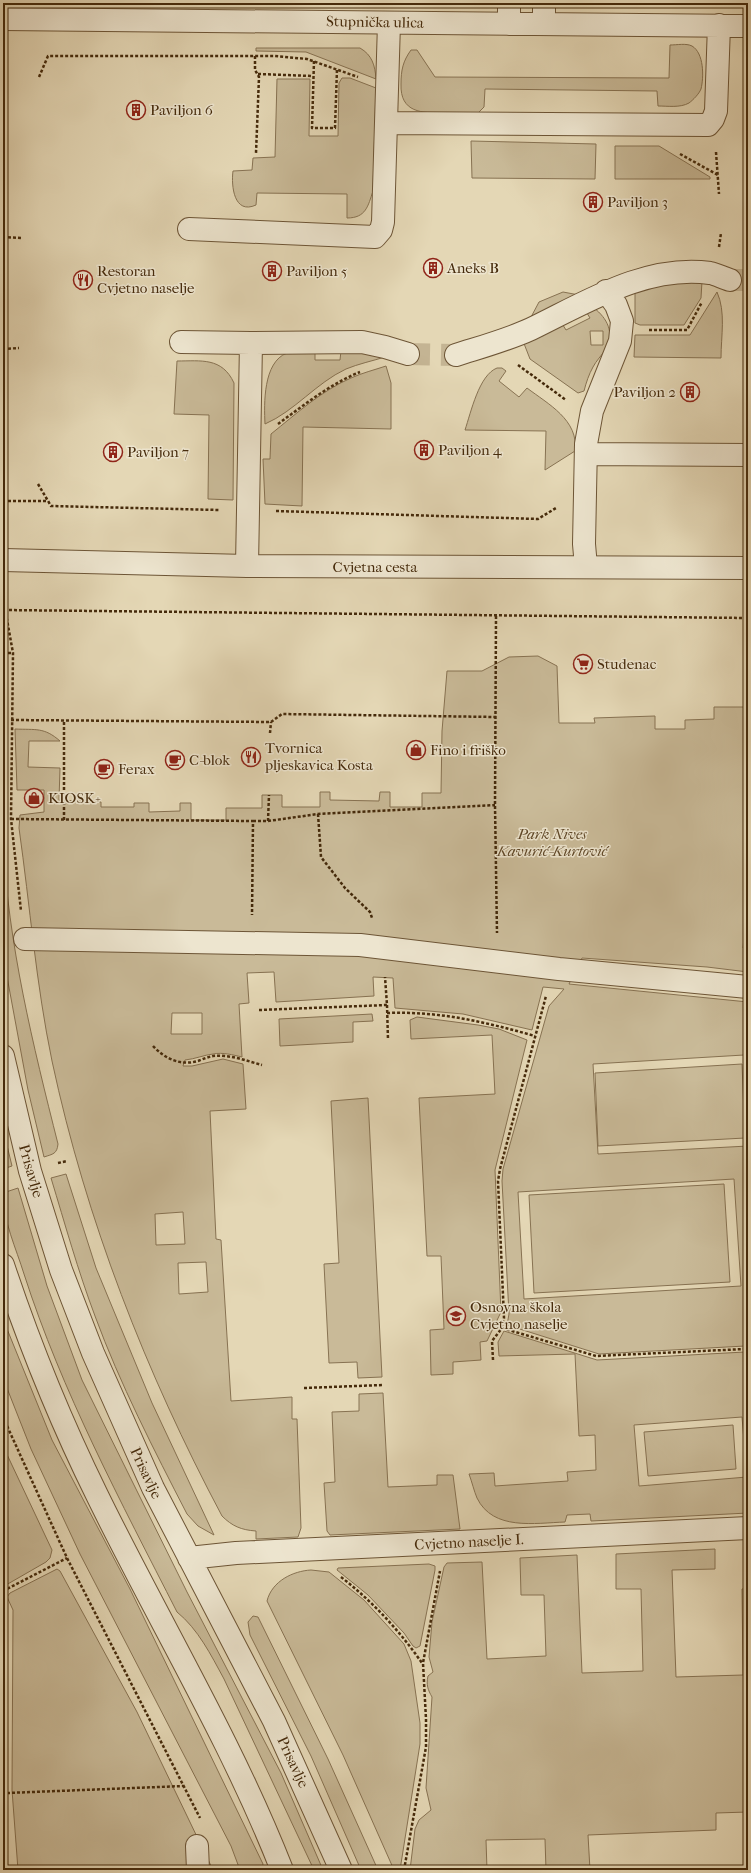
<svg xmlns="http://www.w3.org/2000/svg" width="751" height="1873" viewBox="0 0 751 1873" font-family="'IM FELL French Canon',serif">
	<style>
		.green { fill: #c9ba98; stroke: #877252; fill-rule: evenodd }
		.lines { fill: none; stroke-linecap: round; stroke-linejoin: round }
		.minor-tunnel { stroke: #c4b493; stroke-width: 22; stroke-dasharray: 22 11; stroke-linecap: butt }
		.minor-casing { stroke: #6d5536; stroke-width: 24 }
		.path { stroke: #452a0b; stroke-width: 2.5; stroke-dasharray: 3 2; stroke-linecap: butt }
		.minor { stroke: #ede5cf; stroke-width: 22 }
		.labels { text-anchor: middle; stroke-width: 3; stroke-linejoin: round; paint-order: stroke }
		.street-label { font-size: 15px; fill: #452a0b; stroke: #ede5cf }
		.poi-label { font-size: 15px; fill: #452a0b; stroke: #ede5cf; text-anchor: start }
		.park-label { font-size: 15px; font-style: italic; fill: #5f4727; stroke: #ede5cf }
	</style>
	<rect width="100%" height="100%" fill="#e4d7b5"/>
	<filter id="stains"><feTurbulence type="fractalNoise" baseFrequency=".005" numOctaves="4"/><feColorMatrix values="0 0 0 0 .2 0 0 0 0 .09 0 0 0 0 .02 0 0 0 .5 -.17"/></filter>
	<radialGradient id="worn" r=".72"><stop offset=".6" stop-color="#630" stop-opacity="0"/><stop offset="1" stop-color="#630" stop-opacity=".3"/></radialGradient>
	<!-- green -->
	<path class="green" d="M670,45C677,45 686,43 692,46C704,53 704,77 701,89C699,94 693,100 689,103C680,108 668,106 658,106L657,91L485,89L484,107L478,113C467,113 455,113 444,113C422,113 400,113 401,84C401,70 403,61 411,50H417L435,77L669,78Z
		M256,48H360C372,55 375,65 376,79L306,52L256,51Z
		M342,78H350L376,88L373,191C368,206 366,218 347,218V194L257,193L256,205C234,215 231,186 233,171L252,170L253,158L275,157L277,79H310L309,136H338L339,83Z
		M471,141L596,144L595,179L472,178Z
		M615,146H659L710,177V179H615Z
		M702,281L701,298L684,325H640L635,323V289L656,282Z
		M563,292L579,295L530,319L539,302Z
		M717,292C726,312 721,336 721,358L634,357L635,335H690Z
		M594,308C607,318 615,333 606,349C602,355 596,361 593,367C589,374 586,383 584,391L578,393L530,359L523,341L561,322L566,330L590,318L585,310ZM590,331H603V345H591Z
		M315,351V360H340L341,351H371L385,357C372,361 358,364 346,369C316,383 295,411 265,424C264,404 263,362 287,353C294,350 307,351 315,351Z
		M177,361C201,361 222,357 234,383L233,500L208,499L209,415L174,414Z
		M386,366L391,383V429L303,427L302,506L265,504L263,459H270L271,434C296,414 321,391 351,378C362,373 374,370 386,366Z
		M497,368H502L506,371L499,381L519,397L527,388C548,404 579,420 575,451L545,470L546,431L465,430C471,412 479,375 497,368Z
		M538,656L557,666L559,723H595L594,718L655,716V729H685V720L714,719V707H746L745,720H748V895L743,948L748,949V972L707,967L582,958L569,984L748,1002V1130L744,1055L593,1064L598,1154L748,1146V1341H745V1346L599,1354L507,1325L509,1314L502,1181L503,1169L549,1006L564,989L543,987L532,1030L463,1014L395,1008L393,978L373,977L374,996L276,1002L274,972L247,973L249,1003L239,1004L242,1057C233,1055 223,1052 213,1054C204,1055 195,1059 185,1060L183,1066H192L223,1059L243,1064L246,1109L210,1111L216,1239L221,1240L231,1401L292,1397V1419H297L301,1528L298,1537L256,1539V1531C241,1530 232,1526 222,1516C146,1373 86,1220 52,1061C36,984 30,906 19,828L20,815L44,812V790H17L15,729C36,730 44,727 60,741H29L28,767L60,768L59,800L101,802V807H134V803H149V812L180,811V803H191V820H226V808H262V795H282V807H320V792H330V800L379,801L380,792H390V807H422V793H441L442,731L447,671H482L509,657ZM172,1013H202V1034H171ZM734,1179L741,1286L524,1299L518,1192ZM183,1212L185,1244L156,1245L155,1214ZM206,1262L208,1292L179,1294L178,1263Z
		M3,841C8,944 33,1045 58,1144C57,1154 53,1154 44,1157L28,1090L3,955Z
		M372,1014L373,1021L353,1022V1042L280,1046L279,1019Z
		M417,1017L478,1025L499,1029L527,1040L495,1170L501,1312L487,1341L480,1342L481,1360L453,1362V1374L431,1375L430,1330L444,1329L441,1256H427L419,1098L495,1094L492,1035L411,1039L410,1020Z
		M742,1064L745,1138L598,1146L595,1073Z
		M368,1098L382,1377L358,1378L357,1362L329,1363L324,1264L339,1263L331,1101Z
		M3,1129L12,1166L3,1169Z
		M66,1174L96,1268L152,1403L214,1535L198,1526L187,1514C154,1450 120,1384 95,1316C78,1271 65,1224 51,1178Z
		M724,1184L730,1282L534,1293L529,1195Z
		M18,1188L47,1286L82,1380L187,1592L281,1773L323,1870H314L224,1679C211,1655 198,1629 177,1612C121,1502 62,1392 24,1274C16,1248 3,1221 3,1193Z
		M3,1319L52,1440L130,1589L263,1864L262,1870H240L231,1846L80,1554L31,1449L3,1378Z
		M504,1331L597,1360L745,1352L746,1355H748V1513L591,1521L590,1514L567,1515L565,1522C535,1523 493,1531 477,1498C474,1491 472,1482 469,1474L494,1473L495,1486L568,1481L567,1472L596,1470L595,1435L579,1436L575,1354L499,1356L498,1342ZM742,1417L747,1477L639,1486L634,1425Z
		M383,1393L388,1487L437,1485V1475H453L460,1529L330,1535L327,1531L324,1483L335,1482L332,1412L359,1411V1394Z
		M733,1425L736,1469L648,1476L644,1432Z
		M3,1446L52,1550L50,1558L46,1562L6,1585L3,1584Z
		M715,1549V1569L672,1570L676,1677L743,1675L742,1589L748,1588V1812L716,1813V1830L588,1835L590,1870H546L545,1839L486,1840L487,1870H410L415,1829L419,1820L431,1810L426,1788L432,1697C428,1690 426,1685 428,1676L433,1672L429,1657L432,1622L444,1567L447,1563L482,1562L487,1659L546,1656L544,1595H521L520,1558L577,1555L582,1673L643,1671L641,1589H616V1554Z
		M429,1564L435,1566V1570L420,1646L416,1648L413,1646L404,1633L368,1595L337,1570L338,1568Z
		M57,1569L60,1571L137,1712L213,1870H18L12,1790L13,1610L7,1597L10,1593Z
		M311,1570L329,1572L364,1600L404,1644L411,1661L420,1723V1744L400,1870H394L343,1755L267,1601C272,1581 293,1571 311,1570Z
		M253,1616L258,1617L328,1759L378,1870H361L311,1756L250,1635L248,1622Z"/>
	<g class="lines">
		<!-- minor-tunnel -->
		<path class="minor-tunnel" d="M730,280H748
			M408,354L456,355"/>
		<defs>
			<path id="minor" d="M544,3V24
				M3,19L748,26
				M509,24V3
				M386,123L708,125L713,119L716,111L719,25
				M189,229L375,237L381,230L383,222L389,23
				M181,342L251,343L362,342L385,347L408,354
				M456,355C481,347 507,340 531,329C585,303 646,264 710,273C716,274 723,278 730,280
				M586,454L748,455
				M3,560L247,566L748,568
				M247,566L251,343
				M586,567L584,544L586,444L592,411L620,341L622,321L616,305L606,291
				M25,939L360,945L559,969L748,987
				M3,1056L30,1171L61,1270L93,1353L153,1488L274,1721L341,1870
				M3,1265C29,1343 60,1420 97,1495C158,1620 231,1740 282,1870
				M189,1558L236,1553L748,1528
				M197,1846L198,1870"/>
		</defs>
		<!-- minor casing -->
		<use href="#minor" class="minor-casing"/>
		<!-- path -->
		<path class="path" d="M255,56V70L259,77L256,153
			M314,61L312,128H335L337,69
			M258,74L313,76
			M39,77L48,56H275L307,59L358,77
			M716,152L719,194
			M680,154L718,175
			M3,237L22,238
			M719,247L721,233
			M649,330H687L702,302
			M3,349L19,348
			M518,365L566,400
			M278,424C304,405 330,384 360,372
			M38,484L51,506L219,510
			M3,501H48
			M276,511L538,519L556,508
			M4,603L13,653L11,819L21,911
			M4,610L748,618
			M496,616L495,805L497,933
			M3,653H13
			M11,720L271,722L282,714L497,717
			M270,733L271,722
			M318,814L321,857L345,888L370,912L372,918
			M11,819L253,821L252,915
			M64,820V720
			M253,821H268L318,814L495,805
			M268,821L269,795
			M387,1005L388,1040
			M259,1010L387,1005L385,977
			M387,1013C440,1011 485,1022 535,1036
			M153,1046C165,1059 181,1066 198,1061C203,1059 208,1057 213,1056C229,1054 247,1061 262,1065
			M58,1163L67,1161
			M502,1328L596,1356L745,1349
			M493,1360L492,1341L502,1328L504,1318L498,1181L500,1169L546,996
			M304,1388L383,1385
			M3,1417L67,1558L200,1818
			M341,1577C373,1602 399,1630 422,1663
			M3,1591L67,1558
			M7,1793L184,1786
			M404,1870L426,1747V1719L423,1663L440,1571"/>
		<!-- minor -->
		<use href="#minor" class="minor"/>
	</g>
	<!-- icons -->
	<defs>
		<symbol id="building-ring" viewBox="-11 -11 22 22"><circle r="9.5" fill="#ede5cf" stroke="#8f2418" stroke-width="1.5"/><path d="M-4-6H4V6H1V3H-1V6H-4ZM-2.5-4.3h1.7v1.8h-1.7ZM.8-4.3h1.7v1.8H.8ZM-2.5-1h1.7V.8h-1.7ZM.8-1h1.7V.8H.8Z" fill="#8f2418"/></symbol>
		<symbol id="restaurant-ring" viewBox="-11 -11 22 22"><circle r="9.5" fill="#ede5cf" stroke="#8f2418" stroke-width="1.5"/><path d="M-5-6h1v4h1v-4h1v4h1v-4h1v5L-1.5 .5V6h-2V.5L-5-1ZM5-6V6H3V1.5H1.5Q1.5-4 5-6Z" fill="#8f2418"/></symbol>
		<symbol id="supermarket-ring" viewBox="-11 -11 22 22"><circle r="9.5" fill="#ede5cf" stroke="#8f2418" stroke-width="1.5"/><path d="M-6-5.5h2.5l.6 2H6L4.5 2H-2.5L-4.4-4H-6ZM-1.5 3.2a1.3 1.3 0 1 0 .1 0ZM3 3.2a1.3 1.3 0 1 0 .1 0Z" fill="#8f2418"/></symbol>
		<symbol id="shop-ring" viewBox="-11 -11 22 22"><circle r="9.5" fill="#ede5cf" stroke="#8f2418" stroke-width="1.5"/><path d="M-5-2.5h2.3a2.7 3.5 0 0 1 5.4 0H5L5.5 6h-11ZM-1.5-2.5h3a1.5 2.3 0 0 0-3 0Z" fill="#8f2418"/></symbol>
		<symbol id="cafe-ring" viewBox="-11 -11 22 22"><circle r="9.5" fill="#ede5cf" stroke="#8f2418" stroke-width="1.5"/><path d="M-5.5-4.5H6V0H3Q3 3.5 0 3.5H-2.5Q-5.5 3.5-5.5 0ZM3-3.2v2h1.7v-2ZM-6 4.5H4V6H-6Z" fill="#8f2418"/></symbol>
		<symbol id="school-ring" viewBox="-11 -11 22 22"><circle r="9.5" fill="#ede5cf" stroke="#8f2418" stroke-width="1.5"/><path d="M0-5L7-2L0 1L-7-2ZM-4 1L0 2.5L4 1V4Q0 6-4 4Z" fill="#8f2418"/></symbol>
	</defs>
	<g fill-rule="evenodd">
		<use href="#building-ring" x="125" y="99" width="22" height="22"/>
		<use href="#building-ring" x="582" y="191" width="22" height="22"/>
		<use href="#building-ring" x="422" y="257" width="22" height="22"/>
		<use href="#building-ring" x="261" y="260" width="22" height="22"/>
		<use href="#restaurant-ring" x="72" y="269" width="22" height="22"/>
		<use href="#building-ring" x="679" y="381" width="22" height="22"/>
		<use href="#building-ring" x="413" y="439" width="22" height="22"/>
		<use href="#building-ring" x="102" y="441" width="22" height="22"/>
		<use href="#supermarket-ring" x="572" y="653" width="22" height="22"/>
		<use href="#shop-ring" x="405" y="739" width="22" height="22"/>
		<use href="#restaurant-ring" x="240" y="746" width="22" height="22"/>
		<use href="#cafe-ring" x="164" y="749" width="22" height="22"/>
		<use href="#cafe-ring" x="93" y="758" width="22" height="22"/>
		<use href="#shop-ring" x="23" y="787" width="22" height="22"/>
		<use href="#school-ring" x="445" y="1305" width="22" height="22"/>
	</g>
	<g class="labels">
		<!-- street labels -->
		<g class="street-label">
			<text transform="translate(375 22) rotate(1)" y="5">Stupnička ulica</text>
			<text x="375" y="572">Cvjetna cesta</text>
			<text transform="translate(31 1171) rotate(74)" y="5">Prisavlje</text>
			<text transform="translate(146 1473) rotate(65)" y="5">Prisavlje</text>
			<text transform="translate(469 1542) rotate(-3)" y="5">Cvjetno naselje I.</text>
			<text transform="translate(293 1762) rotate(65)" y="5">Prisavlje</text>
		</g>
		<!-- poi labels -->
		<g class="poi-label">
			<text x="150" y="115">Paviljon 6</text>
			<text x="607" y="207">Paviljon 3</text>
			<text x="447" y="273">Aneks B</text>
			<text x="97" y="276">Restoran<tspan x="97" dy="17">Cvjetno naselje</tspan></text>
			<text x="286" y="276">Paviljon 5</text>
			<text x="676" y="397" text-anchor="end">Paviljon 2</text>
			<text x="438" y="455">Paviljon 4</text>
			<text x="127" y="457">Paviljon 7</text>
			<text x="597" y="669">Studenac</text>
			<text x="265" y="753">Tvornica<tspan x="265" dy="17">pljeskavica Kosta</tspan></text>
			<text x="430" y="755">Fino i friško</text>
			<text x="189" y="765">C-blok</text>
			<text x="118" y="774">Ferax</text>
			<text x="48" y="803">KIOSK+</text>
			<text x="470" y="1312">Osnovna škola<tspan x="470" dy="17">Cvjetno naselje</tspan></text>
		</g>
		<!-- park labels -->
		<g class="park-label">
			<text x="552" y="839">Park Nives<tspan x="552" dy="17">Kavurić-Kurtović</tspan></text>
		</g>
	</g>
	<!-- margin -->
	<rect width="751" height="1873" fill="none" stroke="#e4d7b5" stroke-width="16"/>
	<rect x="4" y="4" width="743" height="1865" fill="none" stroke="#452a0b" stroke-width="2"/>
	<rect x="8" y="8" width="735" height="1857" fill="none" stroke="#452a0b"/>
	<rect width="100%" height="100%" filter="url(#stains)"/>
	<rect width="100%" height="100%" fill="url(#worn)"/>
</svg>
